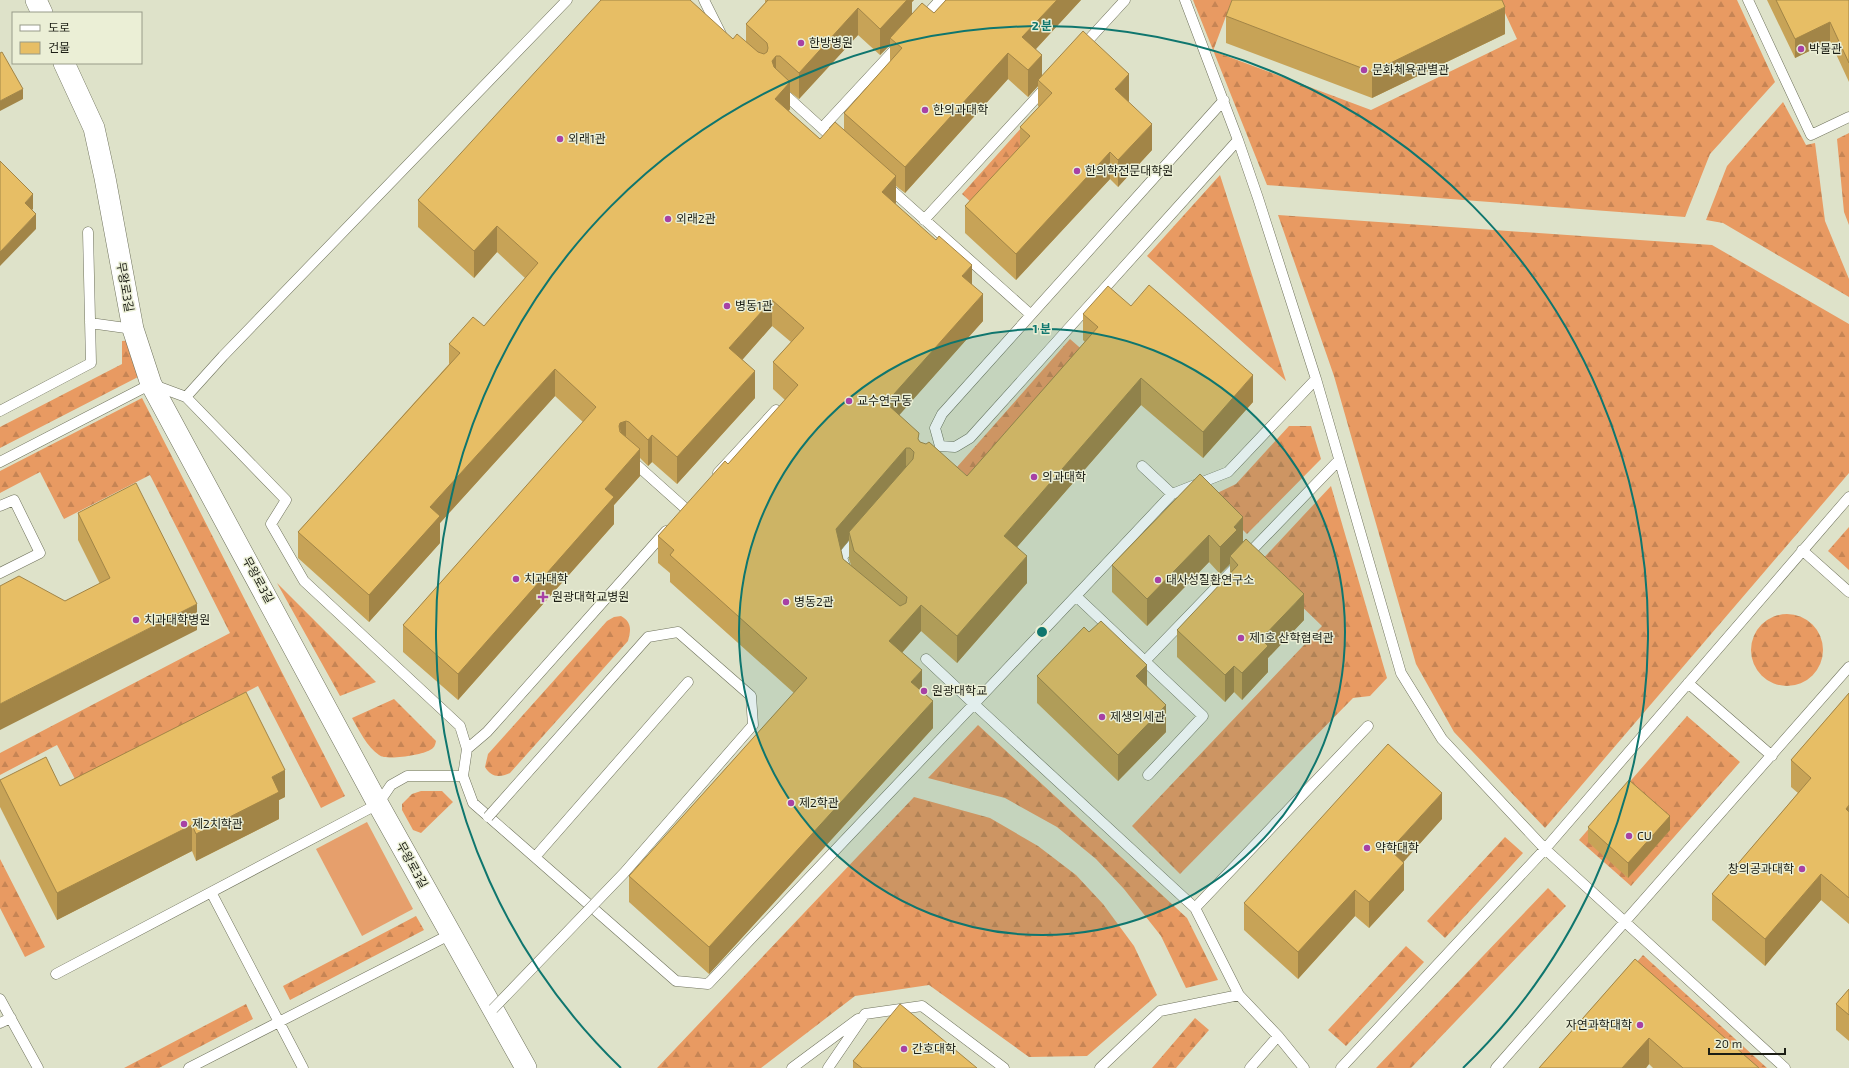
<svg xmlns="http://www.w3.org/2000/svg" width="1849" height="1068" viewBox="0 0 1849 1068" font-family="'Exo 2','Noto Sans KR',sans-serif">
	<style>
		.forest { fill: url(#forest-firs) }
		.pitch { fill: #e69f6c }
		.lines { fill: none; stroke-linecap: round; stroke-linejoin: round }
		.lane-casing { stroke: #6f725c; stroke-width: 11 }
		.street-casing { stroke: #6f725c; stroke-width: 22 }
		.lane { stroke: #fff; stroke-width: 10 }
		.street { stroke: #fff; stroke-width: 21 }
		.lane-bridge-casing { stroke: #6f725c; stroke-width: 11; stroke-linecap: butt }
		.lane-bridge { stroke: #fff; stroke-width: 10 }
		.wall { fill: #c7a357; fill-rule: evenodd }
		.shaded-wall { fill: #a28547 }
		.building { fill: #e7be65; stroke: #a28547; fill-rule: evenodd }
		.ring { fill: none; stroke: #0f766e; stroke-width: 2 }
		.poi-dot { fill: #a741a5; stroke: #ebefd6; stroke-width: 1.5 }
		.labels { text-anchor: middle; stroke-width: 3; stroke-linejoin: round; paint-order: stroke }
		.poi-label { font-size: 12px; fill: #1c1e15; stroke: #ebefd6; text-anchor: start }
		.street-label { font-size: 12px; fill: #1c1e15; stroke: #ebefd6 }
		.centre { fill: #0f766e; stroke: #ebefd6; stroke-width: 2 }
		.ring-label { font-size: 12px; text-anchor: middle; font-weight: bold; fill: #0f766e; stroke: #ebefd6; stroke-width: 3; stroke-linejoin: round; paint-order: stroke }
	</style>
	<defs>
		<pattern id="forest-firs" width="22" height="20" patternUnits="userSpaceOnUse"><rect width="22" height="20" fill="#e89a62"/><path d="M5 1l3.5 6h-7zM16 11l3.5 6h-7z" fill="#c68454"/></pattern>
	</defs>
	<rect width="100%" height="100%" fill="#dee2c9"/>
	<!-- forest -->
	<path class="forest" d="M1193,0H1232L1213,51L1371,110L1517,39L1499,0H1737L1775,82L1710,154L1685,217L1267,185Z
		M1049,97L982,212L962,194Z
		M1783,102L1806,145L1815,143L1825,221L1849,279V297L1723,223L1706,220L1727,166Z
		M1849,133V225L1844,212L1837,139Z
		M1220,175L1286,381L1147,256Z
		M1278,215L1712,245L1849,324V473L1545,828L1454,732L1416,664L1334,376Z
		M1070,339L1086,353L973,481L957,467Z
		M134,340L138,377L0,448V427L122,364V341Z
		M142,398L345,796L321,808L258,686L76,781L57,745L0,775V753L230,633L150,475L64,519L40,472L0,493V471Z
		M1289,426H1311L1321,459L1247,534L1209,497L1236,484Z
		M1331,486L1387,678L1370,696L1353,698L1180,874L1132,826L1322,626L1258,564Z
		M1849,527V570L1828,551Z
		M277,583L376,682L340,696Z
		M1751 650a36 36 0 1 1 72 0a36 36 0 1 1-72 0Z
		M621,616C632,622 631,630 628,641L510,773C499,778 491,777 485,767L488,754L607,621L614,617Z
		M394,699L436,741C435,746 434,748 430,750C422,755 386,761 379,755C367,747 359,730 352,718Z
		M1687,716L1740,762L1631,886L1579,840Z
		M978,725L1187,918L1218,980L1186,988L1161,936L1124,889L1096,859L1057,827L1005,798L928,778Z
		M421,791H442L453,802L421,833L413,830L402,810V804L412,794Z
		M914,797L990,818L1038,846L1076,875L1103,904L1134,946L1157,995L1087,1056L1029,1057L929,985L855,996L761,1068H657Z
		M1505,837L1523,853L1445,938L1427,921Z
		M0,859L45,947L25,957L0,908Z
		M1548,888L1566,906L1411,1068H1376Z
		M416,916L424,930L290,1000L283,986Z
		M1406,946L1424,962L1346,1046L1328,1030Z
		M1643,955L1767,1068H1740L1630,970Z
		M246,1004L253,1019L159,1068H124Z
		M1195,1018L1209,1030L1176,1068H1152Z"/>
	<!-- pitch -->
	<path class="pitch" d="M367,822L413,909L362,936L316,849Z"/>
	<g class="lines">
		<defs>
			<path id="lane" d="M567,0L223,356L186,397L286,500L271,524L304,581L460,726L467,749L463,776L473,803L676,981L708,984L974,704L1195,908L1239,995L1278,1036L1304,1068
				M704,0L721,34
				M1185,0L1238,140L1258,198L1316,379L1401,673L1442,739L1545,849L1785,1068
				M1748,0L1811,135L1849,117
				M921,21L940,0
				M1082,47L1125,0
				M781,91L836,141
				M1224,100L942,414L935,428L940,446L955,447L970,438L1238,140
				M822,128L898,46
				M887,186L1030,314
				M924,220L1047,86
				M90,323L133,329
				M0,411L91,363L88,232
				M629,458L686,509
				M0,462L151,384L186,397
				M1142,466L1172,494
				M718,473L776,410
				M0,506L14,500L40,553L0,573
				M1802,550L1849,592
				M845,567L842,557L857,539
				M1077,597L1203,716L1148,775
				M926,659L974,704L1172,494L1228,472L1316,379
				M1145,661L1339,460
				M1688,683L1772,756
				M467,749L487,732L666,531
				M535,857L688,682
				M211,892L303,1068
				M1195,908L1368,726
				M56,974L378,804L391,785L407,776H463
				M0,999L38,1068
				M0,1023L11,1018
				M189,1068L451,934
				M792,1068L858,1019
				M828,1068L865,1014L922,1006L1004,1068
				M1100,1068L1160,1011L1239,995
				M1250,1068L1278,1036
				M1341,1068L1545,849L1849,497
				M1496,1068L1849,667"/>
			<path id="street" d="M36,0L42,13
				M64,63L94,128L105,178L133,329L151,384L378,804L526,1068"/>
		</defs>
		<!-- lane casing -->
		<use href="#lane" class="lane-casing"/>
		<!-- street casing -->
		<use href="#street" class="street-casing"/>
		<!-- lane -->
		<use href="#lane" class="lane"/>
		<!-- street -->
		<use href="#street" class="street"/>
		<defs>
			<path id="lane-bridge" d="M488,817L648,637L678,632L751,696L753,725L624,873L493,1009"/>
		</defs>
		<!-- lane-bridge casing -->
		<use href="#lane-bridge" class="lane-bridge-casing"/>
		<!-- lane-bridge -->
		<use href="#lane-bridge" class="lane-bridge"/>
	</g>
	<!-- wall -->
	<path class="wall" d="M765,0H914L912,2V13H934L946,0H1081L1036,49L1042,75L1129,101L1128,102L1152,150L1118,187L1110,179L1016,280L965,233V206L1020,147V127L1039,107L1038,106V86L1028,97L1008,79L905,193L896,186V203L895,204L972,284L983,321L899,415L920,442L967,476L1085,342L1083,340V314L1131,306L1253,402L1203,458L1141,405L1017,547L1027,583L957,663L921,631L902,653L922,691L933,728L709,974L629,902V876L794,693L670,582V573L658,563V536L728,464L785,400L773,389V362L791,342L772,326L742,360L755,398L677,484L652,462L648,466L640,458V476L614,505V524L458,700L403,652V625L583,422L555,396L440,523V543L369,622L298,558V532L449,364V344L484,326L525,278L497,252L474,278L418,227V200L733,39L746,42V24L765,3ZM858,35L880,55L890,45V62L844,113V130L820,139L789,111L790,109V92L799,99ZM849,540V559L851,565L843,559L841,550Z
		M1767,0H1849V82L1830,41L1795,58Z
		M1226,16L1505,34L1372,98L1226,43Z
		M1200,474L1243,542L1304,620L1268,658V672L1242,700L1234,692L1225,702L1177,657V630L1230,575V564L1220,574L1209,562L1147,626L1112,592V565Z
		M78,513L197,630L65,601L100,584L78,540Z
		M1037,676L1147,686L1166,732L1118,781L1037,703Z
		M1849,693V924L1821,900L1765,966L1712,920V894L1798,793L1791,787V760Z
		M0,780L60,786L285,797L279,800V819L196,861L192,851L57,920L0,807Z
		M1442,819L1403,862L1404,890L1369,928L1355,916L1298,979L1244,930V903Z
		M1588,827L1670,830L1628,878L1588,842Z
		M1635,959L1759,1068H1653L1649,1064L1646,1068H1539Z
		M1849,989V1041L1836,1030V1004Z
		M853,1061L977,1068H853Z"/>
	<!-- shaded-wall -->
	<path class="shaded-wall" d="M903,0H914L912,2V20L890,38V45L880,55V29Z
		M1057,0H1081L1022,64V37Z
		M1505,7V34L1372,98V72Z
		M858,8V35L799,99V73Z
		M1830,22V41L1795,58V39Z
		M1008,53V79L905,193V167Z
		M1042,55V81L1038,80V86L1028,97V70Z
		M776,56V83L772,61Z
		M1129,74V101L1115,116V89Z
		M790,82V109L775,126V99Z
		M23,89V99L0,111V101Z
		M1152,124V150L1118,187V160Z
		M1110,152V179L1016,280V254Z
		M896,176V203L882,218V192Z
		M33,194V209L25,217V203Z
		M36,214V229L0,266V252Z
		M497,226V252L474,278V251Z
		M972,265V291L962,276Z
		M983,294V321L886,430V403Z
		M772,300V326L729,375V348Z
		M555,369V396L440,523V543L369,622V595L430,507Z
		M755,371V398L677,484V457Z
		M1253,375V402L1203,458V432Z
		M1141,378V405L1004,562V536Z
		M626,421V448L619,426L620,423Z
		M652,435V462L648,466V440Z
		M906,448V475L849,532V540L836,556V529Z
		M640,449V476L614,505V524L458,700V674L605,489Z
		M1243,517V544L1230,556V564L1220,574V547L1234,527Z
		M1209,535V562L1147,626V599Z
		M1027,556V583L957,663V636Z
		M1304,594V620L1268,658V672L1242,700V673L1261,639Z
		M197,604V630L0,730V704Z
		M921,605V631L889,667V641Z
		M1147,665V692L1136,676Z
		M1234,666V692L1225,702V675Z
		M922,670V697L911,682Z
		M933,701V728L709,974V947Z
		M1166,705V732L1118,781V755Z
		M285,770V797L279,800V819L196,861V834L272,777Z
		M1442,793V819L1390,877V850Z
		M1849,805V832L1846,809Z
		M1670,816V830L1628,878V863Z
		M192,825V851L57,920V893Z
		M1404,863V890L1369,928V902Z
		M1821,874V900L1765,966V939Z
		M1355,890V916L1298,979V952Z
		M1649,1038V1064L1646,1068H1622Z"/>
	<!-- building -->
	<path class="building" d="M601,0H690L733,39L737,34L758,52L764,54L767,52L768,48L767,43L746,24L768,0H907L880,29L858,8L799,73L780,56H776L772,61L774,67L790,82L775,99L820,139L835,122L896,176L882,192L936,240L939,236L972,265L962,276L983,294L886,403L919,433L918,439L920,442L926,444L929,442L967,476L1098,327L1083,314L1108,286L1131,306L1149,285L1253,375L1203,432L1141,378L1004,536L1027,556L957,636L921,605L889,641L922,670L911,682L933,701L709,947L629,876L807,678L670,555L674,550L658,536L725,461L728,464L798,385L773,362L804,328L772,300L729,348L755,371L677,457L652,435L648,440L629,422L626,421L620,423L619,426L620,432L640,449L605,489L614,497L458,674L403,625L596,407L555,369L430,507L440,516L369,595L298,532L460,353L449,344L473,317L484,326L538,263L497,226L474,251L418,200ZM906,448H910L914,452L913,459L849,532L854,551L907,597L906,603L900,606L843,559L836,529Z
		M946,0H1057L1022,37L1042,55L1028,70L1008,53L905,167L844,113L902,48L890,38L922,3L934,13Z
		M1232,0H1502L1505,7L1372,72L1226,16Z
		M1776,0H1849V63L1830,22L1795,39Z
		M1083,31L1129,74L1115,89L1152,124L1118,160L1110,152L1016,254L965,206L1030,136L1020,127L1052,93L1038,80Z
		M2,52L23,89L0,101V53Z
		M0,161L33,194L25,203L36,214L0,252Z
		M1200,474L1243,517L1234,527L1237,530L1220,547L1209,535L1147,599L1112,565Z
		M136,483L197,604L0,704V586L19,576L65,601L110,578L78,513Z
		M1246,539L1304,594L1261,639L1268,646L1242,673L1234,666L1225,675L1177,630L1238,565L1230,556Z
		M1101,621L1147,665L1136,676L1166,705L1118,755L1037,676L1084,627L1089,632Z
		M246,692L285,770L272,777L279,792L196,834L192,825L57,893L0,780L46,757L60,786Z
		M1849,693V805L1846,809L1849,812V898L1821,874L1765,939L1712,894L1811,778L1791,760Z
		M1388,744L1442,793L1390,850L1404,863L1369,902L1355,890L1298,952L1244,903Z
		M1629,780L1670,816L1628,863L1588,827Z
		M1635,959L1759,1068H1683L1649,1038L1622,1068H1539Z
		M1849,989V1015L1836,1004Z
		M900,1004L977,1068H862L853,1061Z"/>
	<!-- distance rings -->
	<circle cx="1042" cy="632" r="303" fill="#0f766e" fill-opacity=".12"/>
	<g class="ring">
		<circle cx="1042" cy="632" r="303"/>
		<path d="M621 1068A606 606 0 1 1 1463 1068"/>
	</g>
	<!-- markers -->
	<g class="poi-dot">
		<circle cx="801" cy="43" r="4"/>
		<circle cx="1801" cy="49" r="4"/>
		<circle cx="1364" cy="70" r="4"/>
		<circle cx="925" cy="110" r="4"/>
		<circle cx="560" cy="139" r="4"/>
		<circle cx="1077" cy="171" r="4"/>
		<circle cx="668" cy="219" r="4"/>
		<circle cx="727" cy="306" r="4"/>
		<circle cx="849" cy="401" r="4"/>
		<circle cx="1034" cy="477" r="4"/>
		<circle cx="516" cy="579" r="4"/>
		<circle cx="1158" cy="580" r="4"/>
		<path d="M541 591h4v4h4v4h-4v4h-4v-4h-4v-4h4z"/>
		<circle cx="786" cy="602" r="4"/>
		<circle cx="136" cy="620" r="4"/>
		<circle cx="1241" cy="638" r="4"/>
		<circle cx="924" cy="691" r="4"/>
		<circle cx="1102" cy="717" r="4"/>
		<circle cx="791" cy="803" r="4"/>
		<circle cx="184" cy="824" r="4"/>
		<circle cx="1629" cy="836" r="4"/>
		<circle cx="1367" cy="848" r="4"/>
		<circle cx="1802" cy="869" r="4"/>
		<circle cx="1640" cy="1025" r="4"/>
		<circle cx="904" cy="1049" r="4"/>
	</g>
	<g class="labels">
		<!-- poi labels -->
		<g class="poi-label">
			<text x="809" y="47">한방병원</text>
			<text x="1809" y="53">박물관</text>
			<text x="1372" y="74">문화체육관별관</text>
			<text x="933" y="114">한의과대학</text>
			<text x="568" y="143">외래1관</text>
			<text x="1085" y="175">한의학전문대학원</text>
			<text x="676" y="223">외래2관</text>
			<text x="735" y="310">병동1관</text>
			<text x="857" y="405">교수연구동</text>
			<text x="1042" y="481">의과대학</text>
			<text x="524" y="583">치과대학</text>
			<text x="1166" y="584">대사성질환연구소</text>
			<text x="552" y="601">원광대학교병원</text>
			<text x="794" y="606">병동2관</text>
			<text x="144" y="624">치과대학병원</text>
			<text x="1249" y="642">제1호 산학협력관</text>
			<text x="932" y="695">원광대학교</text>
			<text x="1110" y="721">제생의세관</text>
			<text x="799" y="807">제2학관</text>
			<text x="192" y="828">제2치학관</text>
			<text x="1637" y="840">CU</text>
			<text x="1375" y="852">약학대학</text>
			<text x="1794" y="873" text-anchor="end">창의공과대학</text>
			<text x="1632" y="1029" text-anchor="end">자연과학대학</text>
			<text x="912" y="1053">간호대학</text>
		</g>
		<!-- street labels -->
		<g class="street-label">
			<text transform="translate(125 287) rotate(80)" y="4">무왕로3길</text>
			<text transform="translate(258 580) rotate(61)" y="4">무왕로3길</text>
			<text transform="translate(412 865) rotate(61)" y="4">무왕로3길</text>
		</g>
	</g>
	<circle cx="1042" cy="632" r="6" class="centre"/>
	<g class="ring-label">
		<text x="1042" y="30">2 분</text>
		<text x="1042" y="333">1 분</text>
	</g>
	<!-- legend -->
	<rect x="12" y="12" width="130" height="52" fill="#ebefd6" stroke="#989b89"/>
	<rect x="20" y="25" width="20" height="6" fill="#ffffff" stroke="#989b89"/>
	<text x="48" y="32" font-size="12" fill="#1c1e15">도로</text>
	<rect x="20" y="42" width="20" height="12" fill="#e7be65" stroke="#989b89"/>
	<text x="48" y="52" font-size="12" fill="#1c1e15">건물</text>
	<!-- scale -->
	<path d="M1709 1048v6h76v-6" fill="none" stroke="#1c1e15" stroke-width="2"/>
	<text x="1715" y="1048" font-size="12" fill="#1c1e15" stroke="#ebefd6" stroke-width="3" paint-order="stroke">20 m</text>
</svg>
